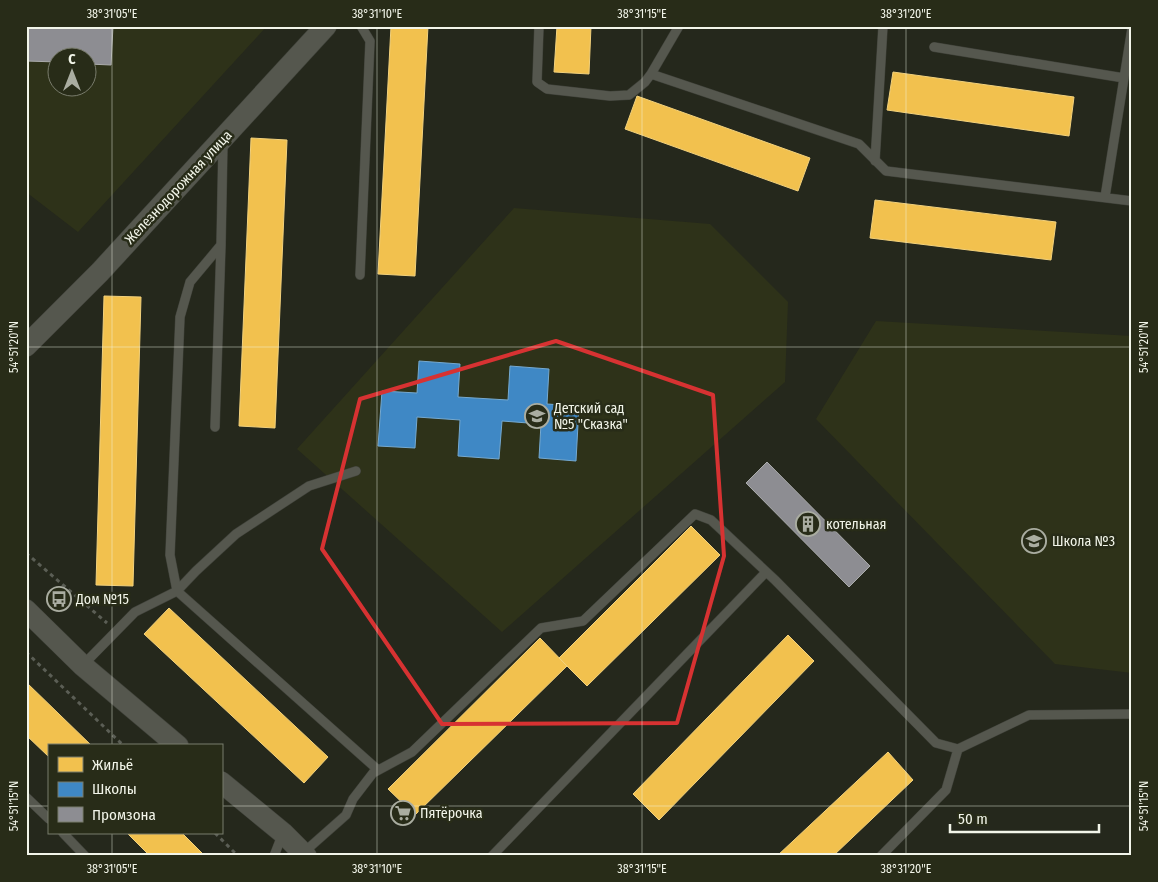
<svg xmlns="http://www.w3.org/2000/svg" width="1158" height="882" viewBox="0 0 1158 882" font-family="'Fira Sans Condensed',sans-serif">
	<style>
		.built { fill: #2e3219; fill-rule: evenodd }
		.homes { fill: #f2c14e; stroke: #f2d17c }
		.schools { fill: #3f88c5; stroke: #75a9d0 }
		.industry { fill: #8d8d92; stroke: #abacac }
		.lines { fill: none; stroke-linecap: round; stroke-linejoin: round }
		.service-casing { stroke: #3f4139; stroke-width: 10 }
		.tertiary-casing { stroke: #3f4139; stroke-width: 22 }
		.path { stroke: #5b5e55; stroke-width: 3; stroke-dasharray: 4 4; stroke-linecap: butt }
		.service { stroke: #55574e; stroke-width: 9 }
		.tertiary { stroke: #55574e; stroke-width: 21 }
		.marked { fill: none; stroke: #d73232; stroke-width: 4; stroke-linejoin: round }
		.ticks { fill: none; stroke: #f2f5e9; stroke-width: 1; stroke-opacity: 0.45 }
		.labels { text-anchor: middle; stroke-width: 5; stroke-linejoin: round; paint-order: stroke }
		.street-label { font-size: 14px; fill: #f2f5e9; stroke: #282c18 }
		.poi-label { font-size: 14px; fill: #f2f5e9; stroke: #282c18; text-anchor: start }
		.neatline { fill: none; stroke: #f2f5e9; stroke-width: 2 }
		.ticks-label { font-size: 12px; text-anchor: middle; fill: #f2f5e9 }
	</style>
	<rect width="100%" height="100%" fill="#25281c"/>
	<path class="built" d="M26,26H267L78,232L26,192ZM58,58H88V88H58Z
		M514,208L710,224L788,302L785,382L502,632L297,449Z
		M876,321L1132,336V673L1055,664L816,419Z"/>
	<path class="homes" d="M391,26H428L415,276L378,274Z
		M557,26H591L589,74L554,72Z
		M893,72L1074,97L1069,136L887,110Z
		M637,96L810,158L798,191L625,129Z
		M251,138L287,140L275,428L239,426Z
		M875,200L1056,222L1051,260L870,238Z
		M104,296L141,297L133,586L96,585Z
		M691,526L720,555L587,686L559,658Z
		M169,608L328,757L304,783L144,634Z
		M788,635L814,661L659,820L633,794Z
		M540,638L567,666L415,815L388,789Z
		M26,682L92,746H49V757L26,735Z
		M888,752L913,780L833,856H777Z
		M127,833H182L205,856H150Z"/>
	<path class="schools" d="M419,361L460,364L458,397L508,400L510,366L549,369L547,404L579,406L576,461L539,458L541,424L502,421L499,459L458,456L460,420L417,417L415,448L378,446L382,391L417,393Z"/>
	<path class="industry" d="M26,26H113L111,65L88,64V58H58V62L26,61Z
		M767,462L870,566L849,587L746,483Z"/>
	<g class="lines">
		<defs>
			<path id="service" d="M539,26L537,82L547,89L610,96L629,95L645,82L651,74L859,144L886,171L1132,201
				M934,47L1124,78
				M651,74L679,26
				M875,161L883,26
				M1105,197L1132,28
				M360,275L370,41L361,26
				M215,427L221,245
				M177,591L170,555L180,317L190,282L221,245L223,143
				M177,591L196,571L236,534L309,486L356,471
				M83,665L135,612L177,591L378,770
				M26,797L49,819
				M63,833L85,856
				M303,853L346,815L353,799L373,773L412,752L541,628L583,621L695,514L711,520L775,580L936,743L958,749L1029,715L1132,714
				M274,856L283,833
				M492,856L766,572
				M881,856L946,790L958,749"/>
			<path id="tertiary" d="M26,346L100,272L326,26
				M26,610L82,665L178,746
				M221,782L283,833L306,856"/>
		</defs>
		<use href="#service" class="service-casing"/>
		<use href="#tertiary" class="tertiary-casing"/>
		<path class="path" d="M26,553L107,623
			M26,652L124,746
			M215,833L238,856"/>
		<use href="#service" class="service"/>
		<use href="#tertiary" class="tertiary"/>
	</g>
	<path class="marked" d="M556,341L713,395L724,556L677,723L442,724L322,549L360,399Z"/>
	<path class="ticks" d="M112,26V746M377,26V856M642,26V856M906,26V856M26,347H1132M26,806H49M221,806H1132M112,833V856"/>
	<defs>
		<symbol id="school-ring" viewBox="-11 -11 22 22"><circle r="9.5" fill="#282c18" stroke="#aaada1" stroke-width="1.5"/><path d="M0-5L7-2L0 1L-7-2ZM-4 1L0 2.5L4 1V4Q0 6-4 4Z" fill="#aaada1"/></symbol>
		<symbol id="building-ring" viewBox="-11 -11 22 22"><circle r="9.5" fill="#282c18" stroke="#aaada1" stroke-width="1.5"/><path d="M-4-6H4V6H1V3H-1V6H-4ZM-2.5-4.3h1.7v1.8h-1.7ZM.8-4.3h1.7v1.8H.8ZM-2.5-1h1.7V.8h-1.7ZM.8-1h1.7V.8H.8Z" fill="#aaada1"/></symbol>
		<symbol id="bus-ring" viewBox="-11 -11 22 22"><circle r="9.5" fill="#282c18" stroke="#aaada1" stroke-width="1.5"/><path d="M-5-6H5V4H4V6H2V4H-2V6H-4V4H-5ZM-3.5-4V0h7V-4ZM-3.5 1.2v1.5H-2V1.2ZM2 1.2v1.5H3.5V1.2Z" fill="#aaada1"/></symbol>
		<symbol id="supermarket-ring" viewBox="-11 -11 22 22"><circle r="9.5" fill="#282c18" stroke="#aaada1" stroke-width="1.5"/><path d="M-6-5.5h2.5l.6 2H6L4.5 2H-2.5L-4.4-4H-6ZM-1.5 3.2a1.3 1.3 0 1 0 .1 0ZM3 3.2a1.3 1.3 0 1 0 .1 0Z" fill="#aaada1"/></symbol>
	</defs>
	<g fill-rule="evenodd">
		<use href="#school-ring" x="523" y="402" width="28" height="28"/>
		<use href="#building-ring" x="794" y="510" width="28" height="28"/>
		<use href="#school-ring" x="1020" y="527" width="28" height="28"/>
		<use href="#bus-ring" x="45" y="585" width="28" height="28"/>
		<use href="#supermarket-ring" x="389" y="799" width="28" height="28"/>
	</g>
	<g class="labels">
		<g class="street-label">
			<text transform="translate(178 187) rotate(-47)" y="5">Железнодорожная улица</text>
		</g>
		<g class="poi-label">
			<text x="554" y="413">Детский сад<tspan x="554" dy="16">№5 "Сказка"</tspan></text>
			<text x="826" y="529">котельная</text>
			<text x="1052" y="546">Школа №3</text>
			<text x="76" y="604">Дом №15</text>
			<text x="420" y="818">Пятёрочка</text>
		</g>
	</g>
	<rect width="1158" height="882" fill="none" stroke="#282c18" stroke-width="55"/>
	<rect x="48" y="744" width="175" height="90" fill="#282c18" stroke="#797c6c"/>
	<rect x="58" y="757" width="25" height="15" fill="#f2c14e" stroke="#797c6c"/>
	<text x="92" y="770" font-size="15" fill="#f2f5e9">Жильё</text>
	<rect x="58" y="782" width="25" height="15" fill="#3f88c5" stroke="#797c6c"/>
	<text x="92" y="794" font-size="15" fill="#f2f5e9">Школы</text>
	<rect x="58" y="807" width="25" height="15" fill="#8d8d92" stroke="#797c6c"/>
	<text x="92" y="820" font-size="15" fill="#f2f5e9">Промзона</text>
	<g transform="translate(72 72)"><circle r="24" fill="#282c18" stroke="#797c6c"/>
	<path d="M0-4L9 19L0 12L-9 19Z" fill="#aaada1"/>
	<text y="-8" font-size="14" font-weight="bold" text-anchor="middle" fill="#f2f5e9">С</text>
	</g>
	<path d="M950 824v8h149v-8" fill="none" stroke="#f2f5e9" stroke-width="2.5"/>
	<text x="958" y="824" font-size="15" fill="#f2f5e9" stroke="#282c18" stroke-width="4" paint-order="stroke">50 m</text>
	<rect x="28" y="28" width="1102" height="826" class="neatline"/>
	<g class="ticks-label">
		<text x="112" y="18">38°31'05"E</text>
		<text x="377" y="18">38°31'10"E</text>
		<text x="642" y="18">38°31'15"E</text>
		<text x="906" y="18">38°31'20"E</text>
		<text transform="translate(14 347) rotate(-90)" y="4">54°51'20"N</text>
		<text transform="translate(1144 347) rotate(-90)" y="4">54°51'20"N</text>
		<text transform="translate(14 806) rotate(-90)" y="4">54°51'15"N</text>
		<text transform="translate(1144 806) rotate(-90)" y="4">54°51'15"N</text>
		<text x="112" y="873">38°31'05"E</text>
		<text x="377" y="873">38°31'10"E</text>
		<text x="642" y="873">38°31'15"E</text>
		<text x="906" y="873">38°31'20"E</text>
	</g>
</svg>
